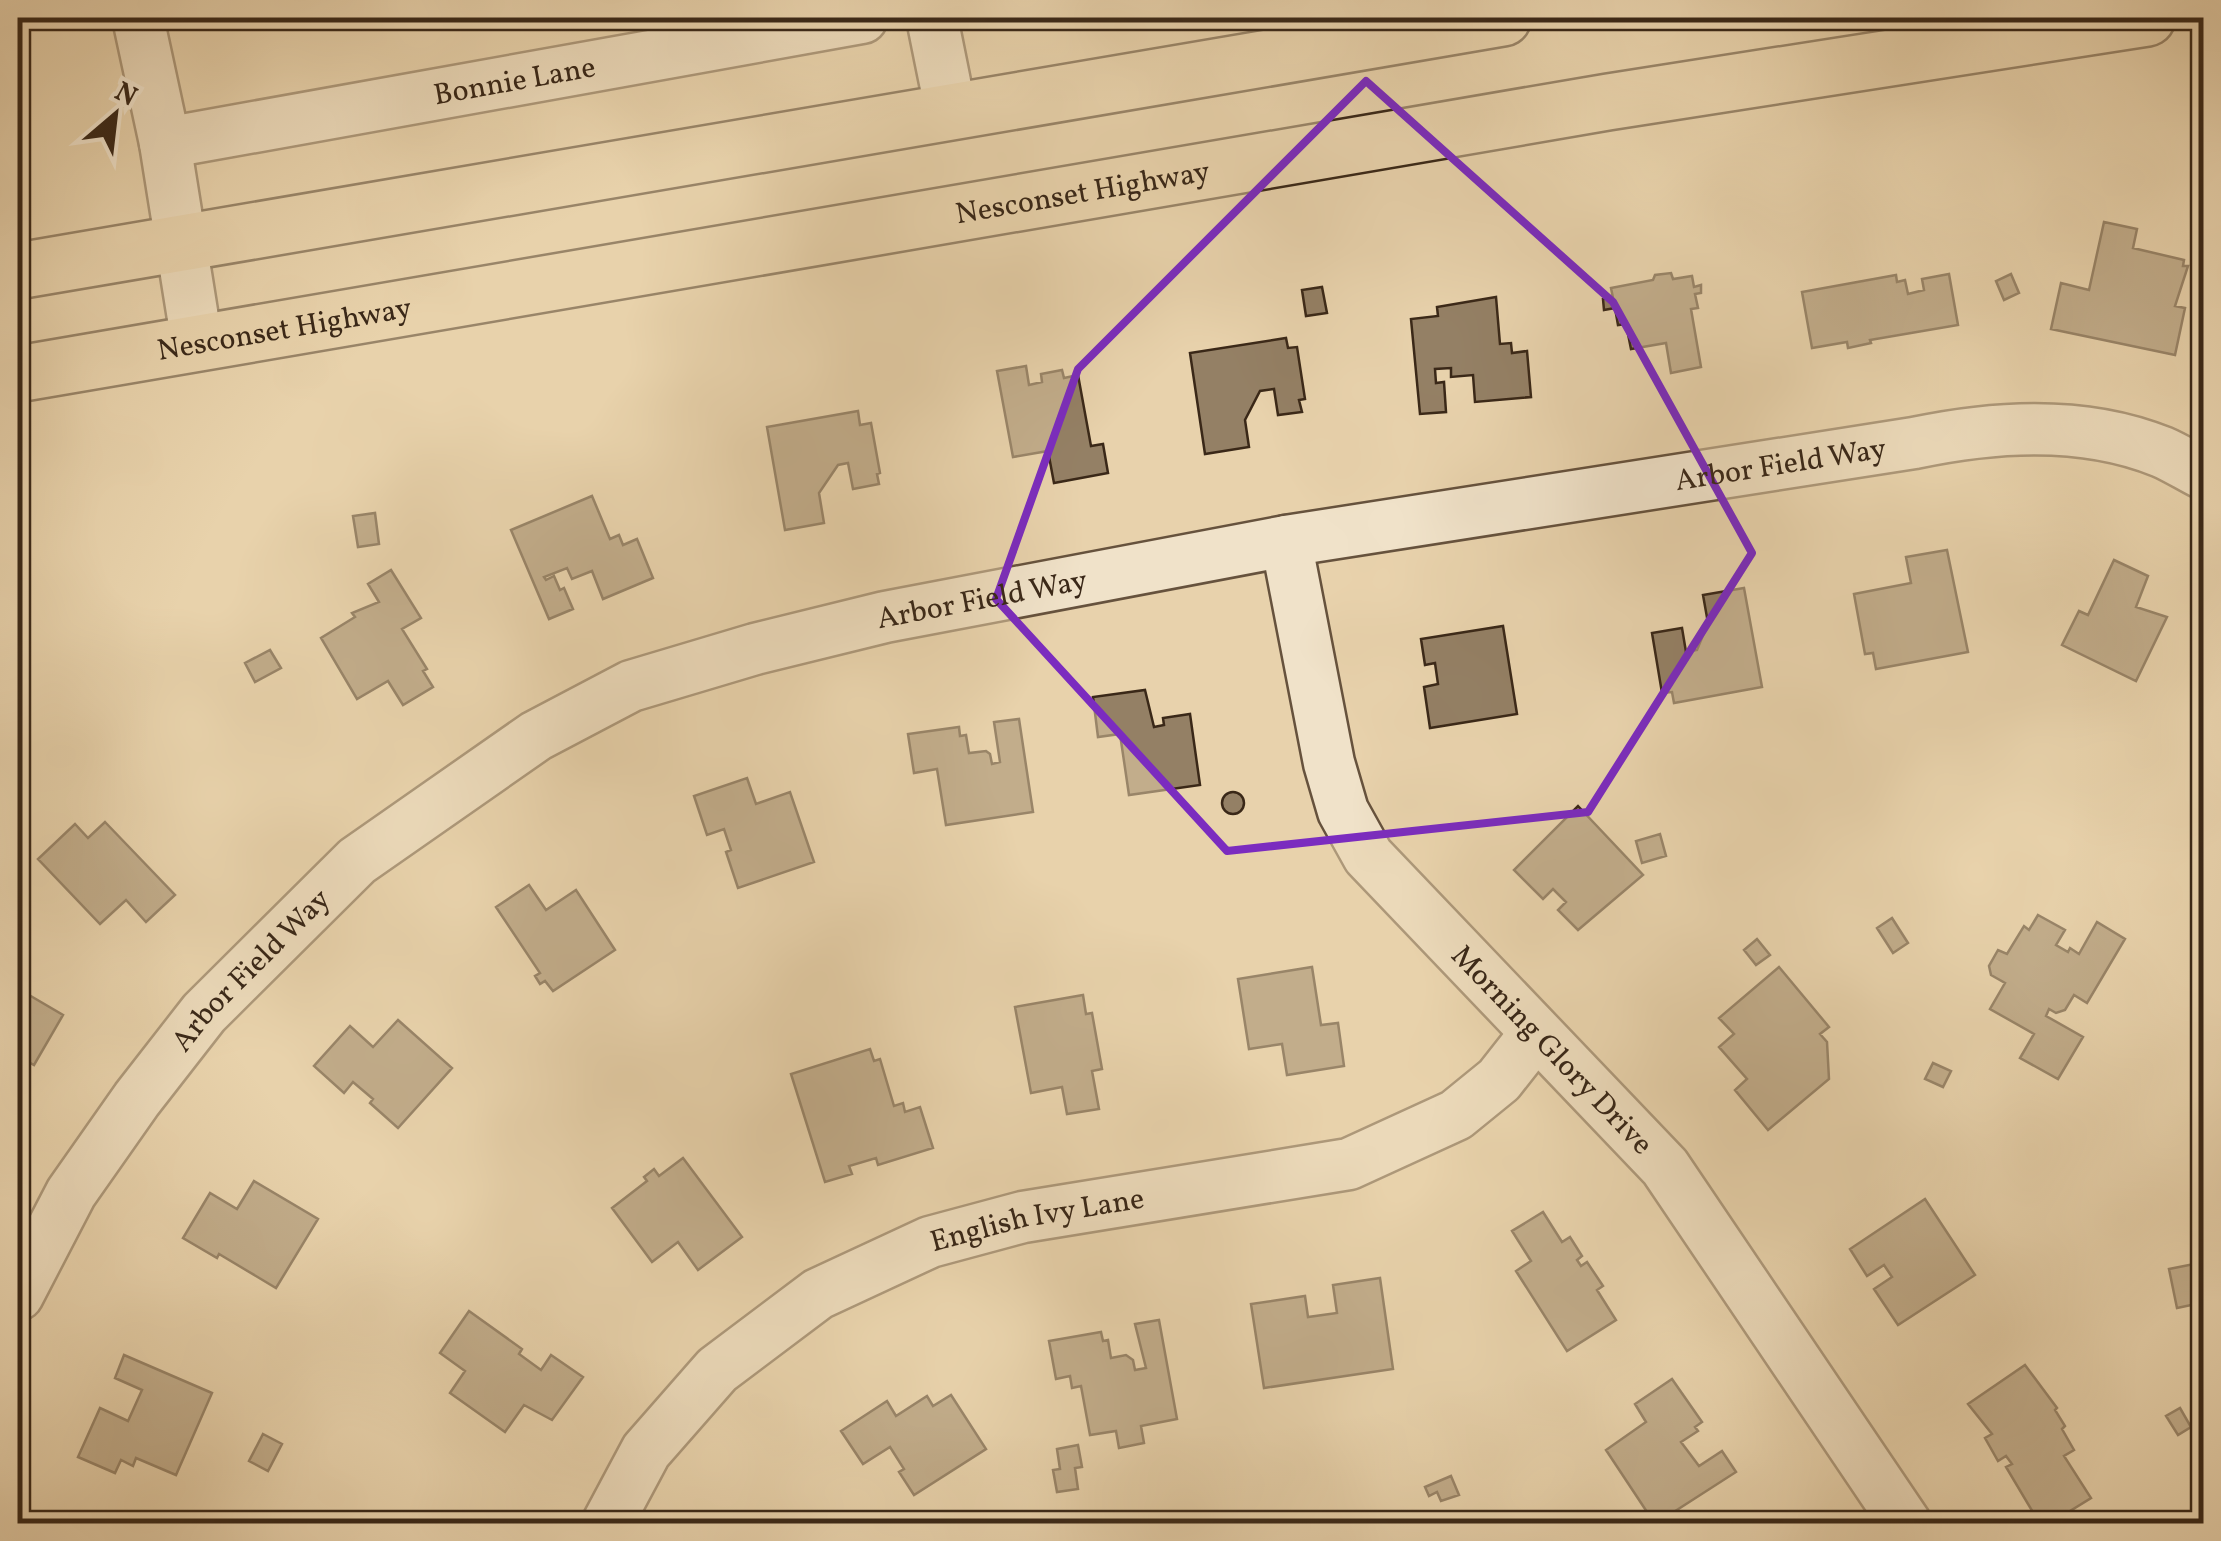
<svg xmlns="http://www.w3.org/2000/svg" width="2221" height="1541" viewBox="0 0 2221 1541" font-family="Vollkorn,serif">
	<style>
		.building { fill: #948065; stroke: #3a2818; stroke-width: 2.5 }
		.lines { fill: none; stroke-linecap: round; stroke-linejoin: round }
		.minor-casing { stroke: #66523d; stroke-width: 55 }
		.highway-casing { stroke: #3a2818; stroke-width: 60 }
		.minor { stroke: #f0e2c9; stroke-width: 50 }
		.highway { stroke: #e8d2ac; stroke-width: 55 }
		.marked { fill: none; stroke: #7b2cbf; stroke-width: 8; stroke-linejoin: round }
		.labels { text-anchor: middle; stroke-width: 10; stroke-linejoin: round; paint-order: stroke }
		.street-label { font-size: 30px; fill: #3a2818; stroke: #f0e2c9 }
	</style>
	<rect width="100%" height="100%" fill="#e8d2ac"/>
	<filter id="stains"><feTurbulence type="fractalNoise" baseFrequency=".002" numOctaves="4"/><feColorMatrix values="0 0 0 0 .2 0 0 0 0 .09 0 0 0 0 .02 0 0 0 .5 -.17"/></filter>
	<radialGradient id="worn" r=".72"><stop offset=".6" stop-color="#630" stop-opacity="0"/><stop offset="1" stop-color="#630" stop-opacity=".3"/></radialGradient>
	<path class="building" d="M2104,222L2137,229L2133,248L2184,260L2183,266H2188L2175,306L2185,308L2175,355L2051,329L2061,283L2089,290Z
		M1671,273L1673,279L1692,276L1694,287L1701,285V293L1695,294L1698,308L1691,309L1701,367L1671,373L1666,343L1631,349L1626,324L1618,325L1615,308L1604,310L1603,299L1613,298L1611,288L1653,280L1655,275Z
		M1949,274L1958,325L1870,340L1871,343L1848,348L1847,342L1812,348L1802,292L1896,275L1897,282L1905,280L1908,294L1924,290L1922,279Z
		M2011,274L2019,293L2004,300L1996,281Z
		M1322,287L1327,313L1306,316L1302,290Z
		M1496,297L1500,344L1511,343L1512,353L1527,351L1531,397L1475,402L1473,375L1451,377V368L1435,369L1436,383L1444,382L1446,412L1420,414L1411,319L1438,316L1437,307Z
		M1286,338L1288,348L1297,347L1305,399L1299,400L1302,412L1278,415L1274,389L1260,391L1245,420L1249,447L1205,454L1190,353Z
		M1026,366L1029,385L1042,382L1041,374L1062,370L1064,378L1078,375L1091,446L1103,444L1108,473L1054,483L1048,451L1013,457L997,371Z
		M858,411L860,425L871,423L880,473L877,474L879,484L853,489L848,463L838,465L819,493L824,523L785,530L767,427Z
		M592,496L610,539L619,535L623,545L637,539L653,578L603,599L592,571L572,579L567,568L544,577L546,580L554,576L560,590L564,588L573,609L549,619L511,530Z
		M375,513L379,544L358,547L353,516Z
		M1947,550L1968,652L1876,669L1873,653L1865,654L1854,594L1911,583L1906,557Z
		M2114,560L2148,576L2136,607L2167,617L2136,681L2062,645L2079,611L2088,615Z
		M391,570L421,618L402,629L427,669L423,671L433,687L403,705L388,681L357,699L321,638L355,617L352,613L379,602L368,584Z
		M1744,588L1762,687L1674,703L1672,692L1662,693L1652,633L1682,628L1686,652L1697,650L1708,623L1703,595Z
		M1503,626L1517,714L1430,728L1424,687L1438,684L1435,663L1425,665L1421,639Z
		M270,650L281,668L255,682L245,663Z
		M1145,690L1154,727L1164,725L1163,718L1190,714L1200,785L1129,795L1120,734L1098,737L1093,697Z
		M1019,719L1033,812L946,825L937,769L914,773L908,734L959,727L960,736L966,735L969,753L986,751L990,754L992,764L1000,762L994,722Z
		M747,778L756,804L790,792L814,862L738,888L726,852L731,850L724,829L707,835L694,796Z
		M1222 803a11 11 0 1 1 22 0a11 11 0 1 1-22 0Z
		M1578,806L1643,875L1578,930L1558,910L1566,902L1553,889L1543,899L1514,870Z
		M105,822L175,895L146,922L126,900L100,924L38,859L75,824L88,838Z
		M1660,834L1666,856L1642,863L1636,841Z
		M529,885L546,910L576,890L615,950L553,991L545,981L540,984L535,976L540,973L496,907Z
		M2038,915L2065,930L2056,945L2068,952L2070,948L2079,954L2097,922L2125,939L2087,1003L2074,995L2065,1010L2056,1013L2049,1009L2046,1016L2083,1037L2058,1079L2020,1058L2034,1034L1990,1009L2005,983L1991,975L1989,966L1998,950L2007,954L2024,926L2029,930Z
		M1892,918L1908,943L1893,953L1877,928Z
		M1757,939L1770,955L1756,965L1744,950Z
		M1312,967L1321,1025L1338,1023L1344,1066L1287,1075L1282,1044L1249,1049L1238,979Z
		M1779,967L1829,1027L1820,1034L1827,1042L1829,1079L1768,1130L1735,1090L1747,1079L1719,1047L1734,1034L1719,1018Z
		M29,995L63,1015L34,1065L18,1056V1006L22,1008Z
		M1083,995L1086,1014L1092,1013L1102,1069L1092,1071L1099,1109L1067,1114L1062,1087L1031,1093L1015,1007Z
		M398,1020L452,1068L398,1128L370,1103L373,1099L353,1082L344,1093L314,1066L350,1026L373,1047Z
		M870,1049L874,1061L880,1059L894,1106L903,1103L905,1112L920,1107L933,1148L878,1165L876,1158L849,1166L852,1174L825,1182L791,1074Z
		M1933,1063L1951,1071L1943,1087L1925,1079Z
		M683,1158L742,1237L698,1270L678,1242L652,1262L612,1208L647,1181L644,1177L654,1169L659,1176Z
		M254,1181L318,1219L276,1288L219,1254L217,1258L183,1238L210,1193L237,1209Z
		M1925,1199L1975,1275L1898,1325L1874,1289L1892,1277L1884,1265L1867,1276L1850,1249Z
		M1543,1212L1562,1242L1570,1237L1582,1256L1577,1260L1581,1266L1587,1262L1603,1286L1597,1290L1616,1320L1567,1351L1516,1271L1531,1261L1512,1231Z
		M2204,1262V1314H2198L2196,1304L2177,1308L2169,1269Z
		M1380,1278L1393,1369L1264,1388L1251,1304L1305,1296L1308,1317L1337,1313L1333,1285Z
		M469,1311L522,1349L519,1354L541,1370L551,1355L583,1377L552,1420L524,1405L505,1432L450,1393L465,1371L440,1353Z
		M1159,1320L1177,1419L1141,1426L1144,1443L1119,1448L1116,1431L1090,1435L1081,1386L1072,1388L1070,1376L1056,1379L1049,1341L1101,1332L1103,1341L1108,1340L1111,1358L1126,1355L1133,1360L1135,1370L1146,1368L1135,1324Z
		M124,1355L212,1393L176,1475L136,1458L133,1466L121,1460L115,1473L78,1457L100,1408L128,1421L142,1390L115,1378Z
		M2025,1365L2057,1408L2055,1410L2065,1426L2062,1429L2074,1450L2064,1456L2091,1498L2049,1524H2040L2006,1467L2012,1464L2006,1456L1998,1461L1985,1438L1992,1434L1968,1404Z
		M1672,1379L1702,1422L1695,1427L1698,1431L1681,1442L1699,1466L1722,1451L1736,1472L1655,1524L1606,1450L1646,1422L1635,1404Z
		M951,1395L986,1449L914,1495L899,1472L904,1469L890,1447L863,1464L841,1431L887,1401L896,1416L927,1396L933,1406Z
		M2180,1408L2191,1427L2178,1435L2166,1416Z
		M263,1434L282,1444L268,1471L249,1461Z
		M1078,1445L1082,1467L1075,1468L1078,1489L1057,1492L1053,1470L1060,1469L1057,1449Z
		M1451,1476L1459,1495L1441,1501L1437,1492L1429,1496L1425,1487Z"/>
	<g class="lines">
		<defs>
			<g id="minor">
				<path d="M138,18L165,143L197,343"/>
				<path d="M932,18L951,112"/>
				<path id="s1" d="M165,143L862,18"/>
				<path id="s2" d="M1286,541L1329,763L1343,811L1368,856L1665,1167L1906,1524"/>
				<path id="s3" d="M18,1295L71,1193L137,1099L204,1013L357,861L536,736L631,686L755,649L885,617L1286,541L1914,443C1994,426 2084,420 2162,452C2176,458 2190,467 2204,474"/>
				<path id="s4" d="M607,1524L646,1451L717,1370L818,1294L930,1242L1023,1217L1349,1164L1456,1115L1499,1080L1536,1033"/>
			</g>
			<g id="highway">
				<path d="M18,271L1503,18"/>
				<path id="s5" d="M18,374L1608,102L2147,18"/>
			</g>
		</defs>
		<use href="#minor" class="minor-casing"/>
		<use href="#highway" class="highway-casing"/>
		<use href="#minor" class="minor"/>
		<use href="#highway" class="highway"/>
	</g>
	<path d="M0 0H2221V1541H0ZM1366,81L1613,302L1752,553L1588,812L1227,851L996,599L1078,369Z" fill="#e8d2ac" fill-opacity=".55" fill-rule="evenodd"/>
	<path class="marked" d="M1366,81L1613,302L1752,553L1588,812L1227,851L996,599L1078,369Z"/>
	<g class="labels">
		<g class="street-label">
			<text dy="10" stroke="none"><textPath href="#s1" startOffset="355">Bonnie Lane</textPath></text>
			<text dy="10" stroke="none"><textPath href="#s5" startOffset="1080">Nesconset Highway</textPath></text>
			<text dy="10" stroke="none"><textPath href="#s5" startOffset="270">Nesconset Highway</textPath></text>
			<text dy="10" stroke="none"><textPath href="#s3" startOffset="2052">Arbor Field Way</textPath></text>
			<text dy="10" stroke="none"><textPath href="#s3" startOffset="1242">Arbor Field Way</textPath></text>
			<text dy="10" stroke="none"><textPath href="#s3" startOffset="402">Arbor Field Way</textPath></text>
			<text dy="10" stroke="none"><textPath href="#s2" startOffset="595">Morning Glory Drive</textPath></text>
			<text dy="10" stroke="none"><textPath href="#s4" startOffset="550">English Ivy Lane</textPath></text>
		</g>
	</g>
	<rect width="2221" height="1541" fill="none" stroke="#e8d2ac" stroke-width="60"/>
	<rect x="20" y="20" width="2181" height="1501" fill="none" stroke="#3a2818" stroke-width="5"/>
	<rect x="30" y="30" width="2161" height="1481" fill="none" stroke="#3a2818" stroke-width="2.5"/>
	<g transform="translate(115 115) rotate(28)" stroke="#f0e2c9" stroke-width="8" paint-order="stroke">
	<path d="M0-8L18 38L0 25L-18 38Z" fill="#3a2818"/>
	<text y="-15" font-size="28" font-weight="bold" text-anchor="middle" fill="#3a2818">N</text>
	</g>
	<rect width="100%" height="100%" filter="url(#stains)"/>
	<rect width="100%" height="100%" fill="url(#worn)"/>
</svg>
